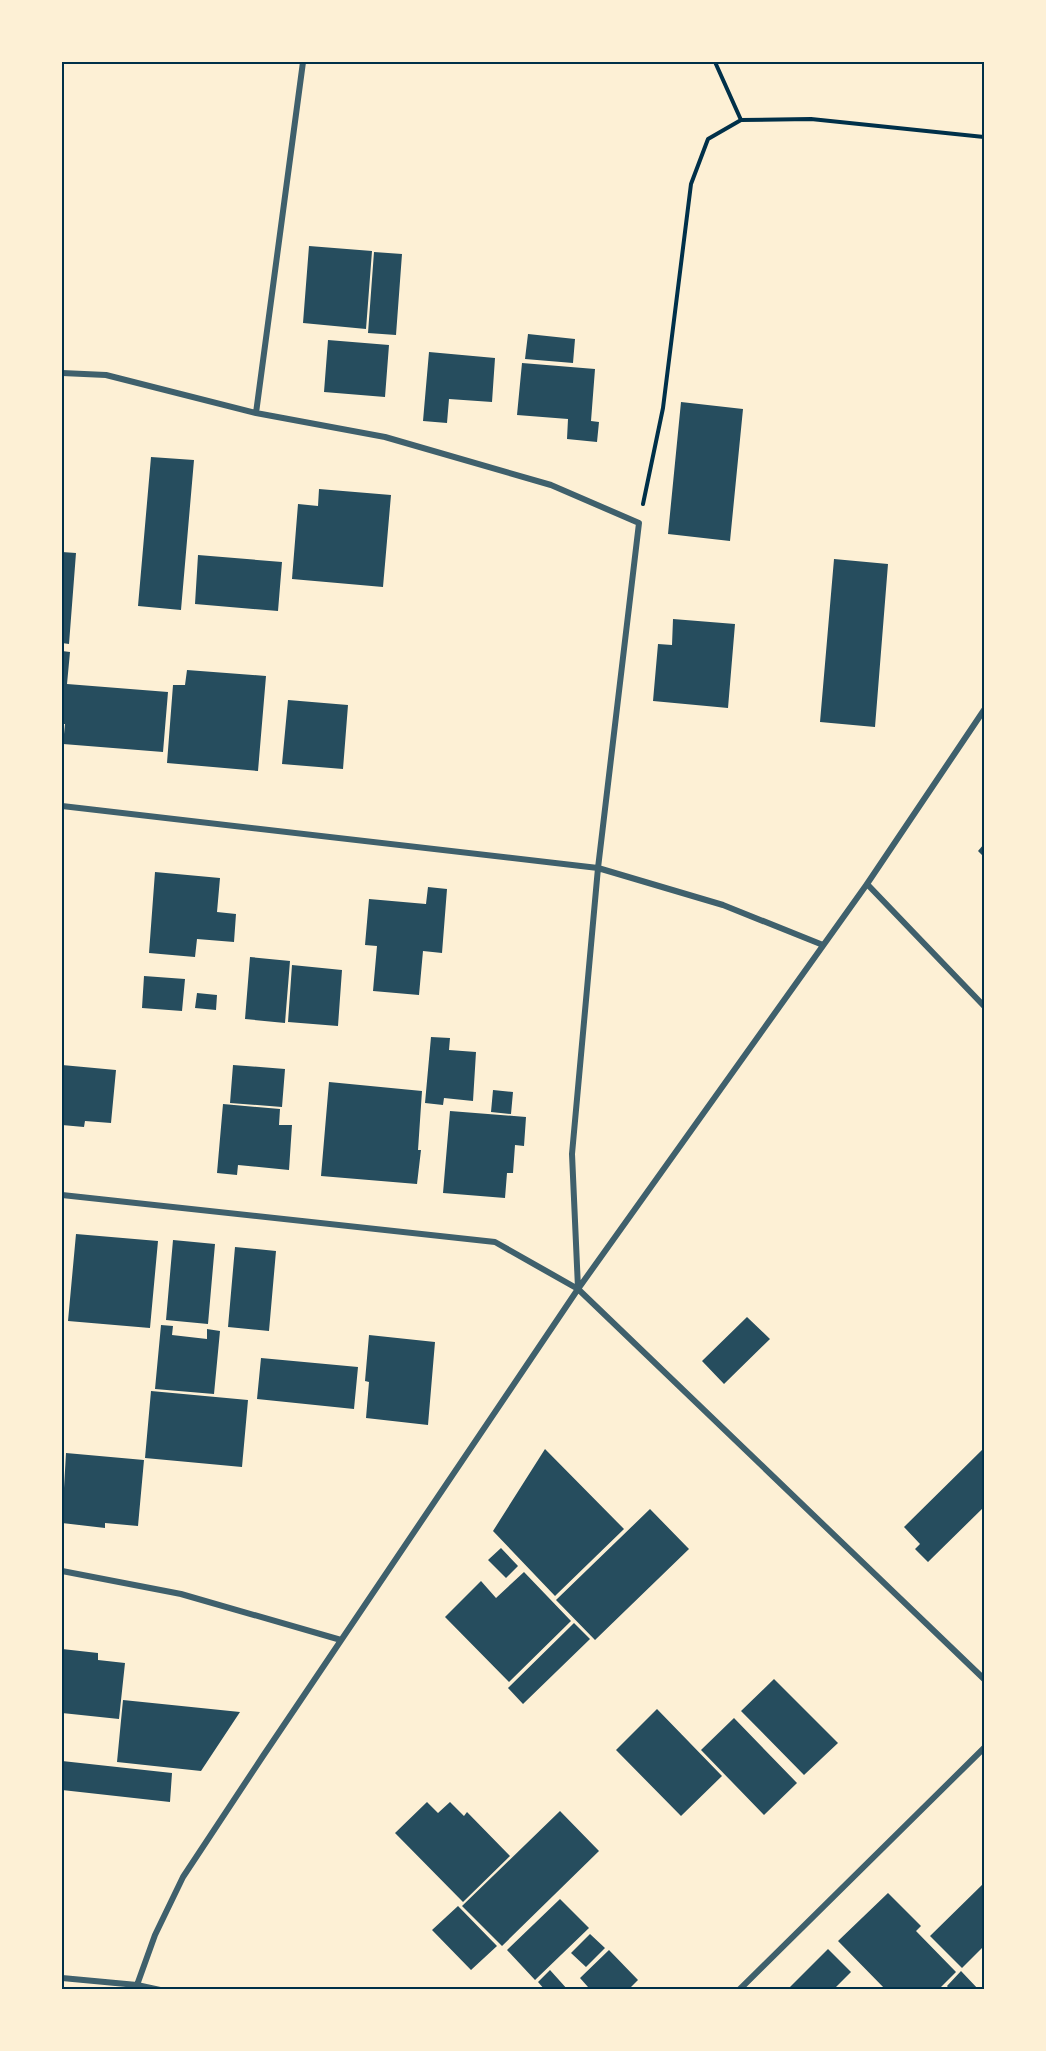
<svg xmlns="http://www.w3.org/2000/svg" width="1046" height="2051" viewBox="0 0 1046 2051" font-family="Manrope,sans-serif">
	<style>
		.building { fill: #264d5e }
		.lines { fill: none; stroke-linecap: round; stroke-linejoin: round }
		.path { stroke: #003049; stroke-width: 4 }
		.minor { stroke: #3f606c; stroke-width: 6 }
		.neatline { fill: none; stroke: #003049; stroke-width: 2 }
	</style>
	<rect width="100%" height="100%" fill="#fdf0d5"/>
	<path class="building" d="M309,246L372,251L366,329L303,323Z
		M374,252L402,254L396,335L368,333Z
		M528,334L575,339L573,363L525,359Z
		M328,340L389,345L385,397L324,392Z
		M429,352L495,358L492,402L449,399L447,423L423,421Z
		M522,363L595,369L591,421L599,422L597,442L567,439L568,419L517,415Z
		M681,402L743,409L730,541L668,534Z
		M151,457L194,460L181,610L138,606Z
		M319,489L391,495L383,587L292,579L298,504L318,506Z
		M62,552L76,553L69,644L62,643Z
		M198,555L282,562L278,611L195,604Z
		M834,559L888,564L875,727L820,722Z
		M673,619L735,624L728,708L653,701L658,644L672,645Z
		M62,651L70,652L67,684L168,692L163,752L63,744L65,724H62Z
		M187,670L266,676L258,771L167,763L173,685H185Z
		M288,700L348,705L343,769L282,764Z
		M984,844V857L978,851Z
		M155,872L220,878L217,912L236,914L234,942L197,939L195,957L149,953Z
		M428,887L447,889L442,953L423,951L419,995L373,991L377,946L365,945L369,899L426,904Z
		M250,957L290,961L285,1023L245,1019Z
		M292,965L342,970L338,1026L288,1022Z
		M144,976L185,979L182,1011L142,1008Z
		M197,993L217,995L216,1010L195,1008Z
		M431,1037L450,1038L449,1050L476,1052L473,1101L444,1098L443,1105L425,1103Z
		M62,1065L116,1070L111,1123L85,1121L84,1127L62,1125Z
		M233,1065L285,1069L282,1107L230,1103Z
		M329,1082L422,1091L418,1150H421L417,1184L321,1176Z
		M493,1090L513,1092L511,1114L491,1112Z
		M223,1104L280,1109L279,1125H292L289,1170L238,1165L237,1175L217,1173Z
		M450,1111L526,1117L524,1146L515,1145L513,1173H507L505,1198L443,1193Z
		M76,1234L158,1241L150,1328L68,1321Z
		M173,1240L215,1244L208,1324L166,1320Z
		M235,1247L276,1251L269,1331L228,1327Z
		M747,1317L770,1339L724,1384L702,1361Z
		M161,1325L173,1326L172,1335L207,1339V1329L220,1331L214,1394L155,1389Z
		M369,1335L435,1342L428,1425L366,1418L369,1382L365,1381Z
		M261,1358L358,1367L354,1409L257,1399Z
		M151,1391L248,1400L242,1467L145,1458Z
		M545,1449L624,1529L555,1596L493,1531Z
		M983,1449L984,1507L928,1562L915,1549L920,1544L904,1527Z
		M66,1453L144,1460L138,1526L105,1523V1528L62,1523Z
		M650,1509L689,1549L595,1640L556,1600Z
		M501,1548L518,1566L506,1578L488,1560Z
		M524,1572L571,1621L509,1682L445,1617L481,1581L496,1598Z
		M574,1623L590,1639L523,1704L508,1688Z
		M62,1649L98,1653V1660L125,1663L119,1719L62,1713Z
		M774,1679L838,1743L804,1775L741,1711Z
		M123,1700L240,1712L201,1771L117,1762Z
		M657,1709L722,1776L681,1816L616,1750Z
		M734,1718L797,1783L764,1815L701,1750Z
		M62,1761L172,1773L170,1802L62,1790Z
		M427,1802L438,1813L450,1802L464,1816L467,1812L510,1856L463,1902L395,1833Z
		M560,1811L599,1851L502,1946L462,1906Z
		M984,1883V1946L962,1968L930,1936Z
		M888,1893L921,1926L916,1931L956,1972L938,1990H886L838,1941Z
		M560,1899L589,1928L535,1980L507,1950Z
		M458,1906L497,1946L471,1970L432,1930Z
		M590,1934L605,1948L586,1967L571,1953Z
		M828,1949L851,1972L833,1990H787Z
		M609,1950L638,1980L630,1988L631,1990H586L588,1987L580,1978Z
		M550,1970L568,1990H545L538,1982Z
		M961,1971L979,1990H950L947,1986Z"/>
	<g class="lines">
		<path class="path" d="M715,62L741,120
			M643,504L663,408L691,184L708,139L741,120L811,119L984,137"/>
		<path class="minor" d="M62,373L106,375L256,413L385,437L551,485L639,523L598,868L572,1154L578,1288
			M256,413L303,62
			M62,806L598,868L723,905L823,945
			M867,884L984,1006
			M62,1195L495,1242L578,1289L984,1679
			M62,1571L181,1594L341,1640
			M62,1978L137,1985L160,1990
			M137,1985L155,1935L183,1877L263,1756L578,1289L867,884L984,710
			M739,1990L984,1748"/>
	</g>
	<rect width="1046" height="2051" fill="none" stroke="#fdf0d5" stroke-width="126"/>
	<rect x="63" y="63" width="920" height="1925" class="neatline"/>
</svg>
